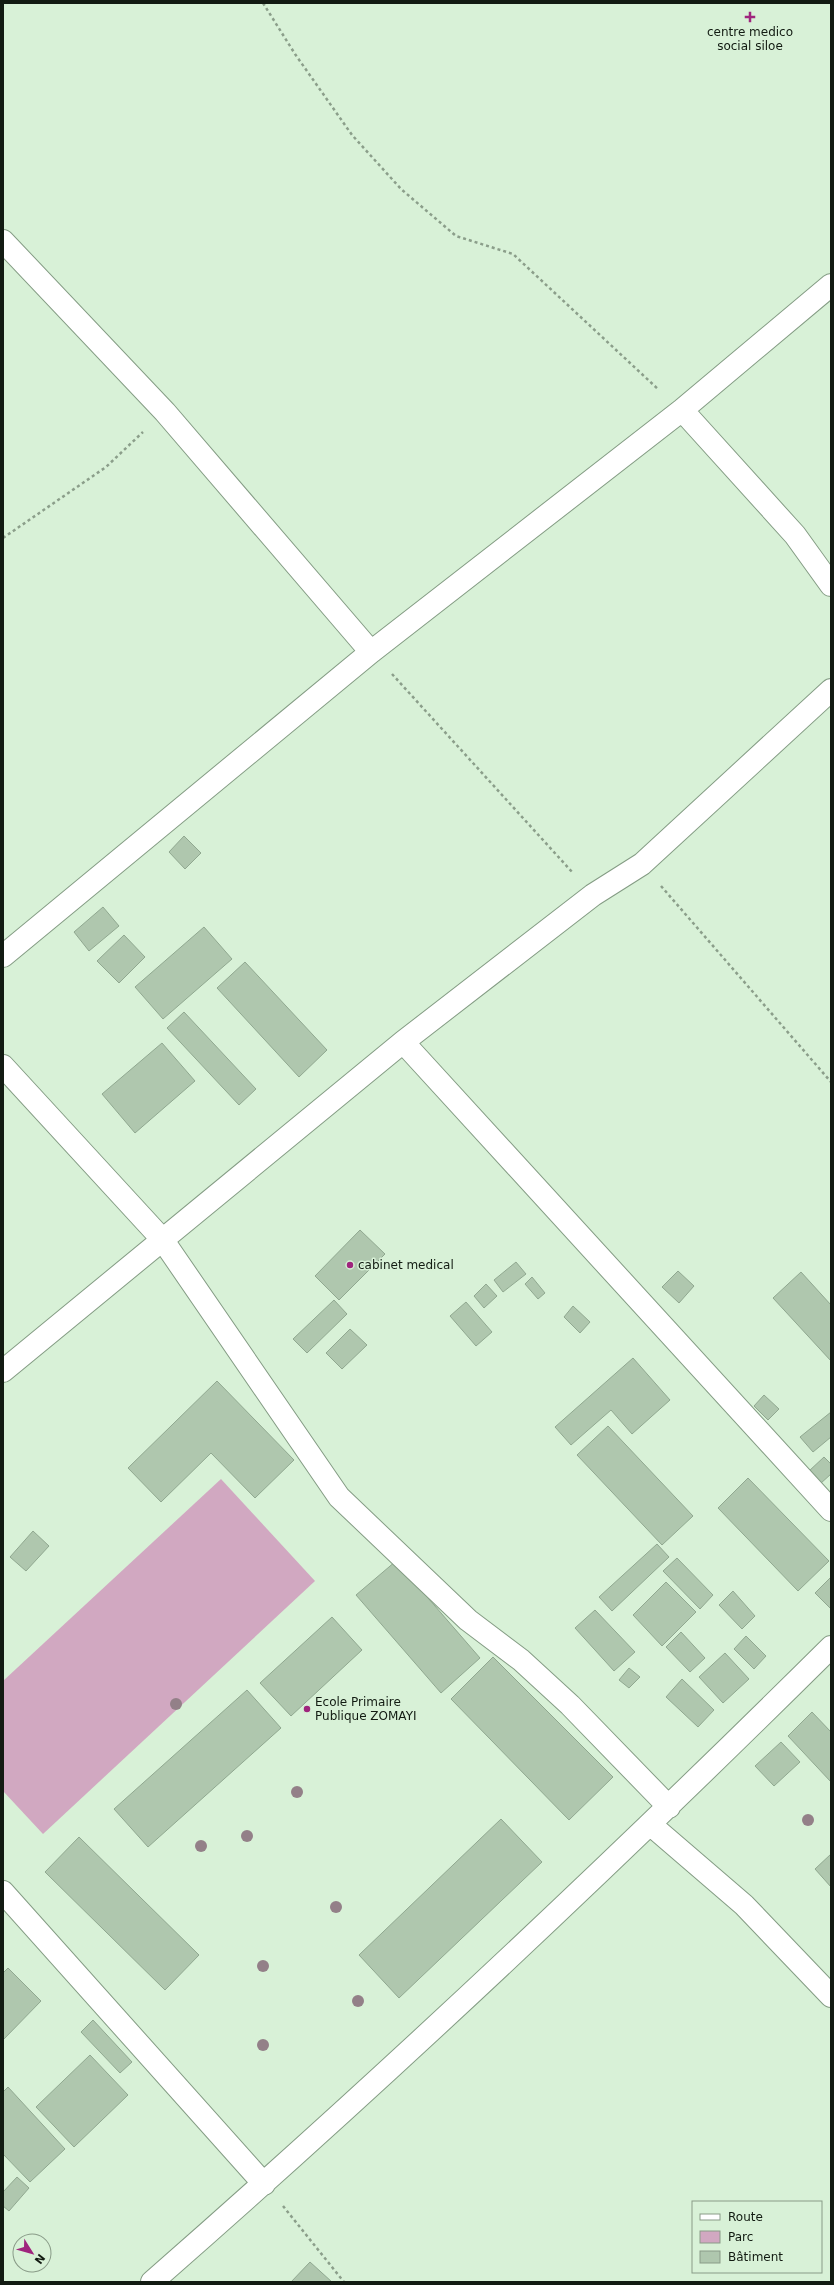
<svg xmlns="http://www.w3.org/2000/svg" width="834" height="2285" viewBox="0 0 834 2285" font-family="'DejaVu Sans',sans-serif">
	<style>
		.green { fill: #d1a8c1 }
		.building { fill: #afc7ae; stroke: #90a890 }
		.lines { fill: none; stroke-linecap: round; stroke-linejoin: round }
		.street-casing { stroke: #849c84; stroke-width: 24 }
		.path { stroke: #8b9e8a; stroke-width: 2.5; stroke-dasharray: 3 3; stroke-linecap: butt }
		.street { stroke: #fff; stroke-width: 22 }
		.tree { fill: #938088 }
		.poi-dot { fill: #9f257d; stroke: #d8f1d7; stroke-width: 1.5 }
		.labels { text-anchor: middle; stroke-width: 3; stroke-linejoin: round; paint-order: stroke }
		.poi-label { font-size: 12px; fill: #121b12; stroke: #d8f1d7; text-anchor: start }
	</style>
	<rect width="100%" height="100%" fill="#d8f1d7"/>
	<path class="green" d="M221,1479L315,1581L43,1834L3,1791V1681Z"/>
	<path class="building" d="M184,836L201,853L185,869L169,852Z
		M103,907L119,926L89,951L74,932Z
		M204,927L232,959L163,1019L135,987Z
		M124,935L145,957L119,983L97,961Z
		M245,962L327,1050L299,1077L217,988Z
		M184,1012L256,1089L239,1105L167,1028Z
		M162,1043L195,1081L135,1133L102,1094Z
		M360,1230L385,1254L339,1300L315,1276Z
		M516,1262L526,1274L503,1292L494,1280Z
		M678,1271L694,1286L679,1303L662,1287Z
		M801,1272L831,1305V1361L773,1298Z
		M532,1277L545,1293L538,1299L525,1284Z
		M486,1284L497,1296L484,1308L474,1296Z
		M334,1300L347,1314L307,1353L293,1339Z
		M466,1302L492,1332L476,1346L450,1316Z
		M573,1306L590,1322L580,1333L564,1317Z
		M350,1329L367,1345L342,1369L326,1353Z
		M633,1358L670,1400L632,1434L611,1410L571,1445L555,1427Z
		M217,1381L294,1460L255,1498L211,1453L161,1502L128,1468Z
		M764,1395L779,1409L768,1420L754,1406Z
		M831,1412V1437L813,1452L800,1437Z
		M608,1426L693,1516L662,1545L577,1455Z
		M824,1457L831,1464V1474L820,1484L809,1471Z
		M748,1478L829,1561L798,1591L718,1508Z
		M33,1531L49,1546L26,1571L10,1557Z
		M657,1544L669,1557L612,1611L599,1597Z
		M677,1558L713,1595L700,1609L663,1571Z
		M396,1561L480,1658L441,1693L356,1595Z
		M831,1577V1607L830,1608L815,1593Z
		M666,1582L696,1612L662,1646L633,1615Z
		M733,1591L755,1616L742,1629L719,1605Z
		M595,1610L635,1652L614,1671L575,1628Z
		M332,1617L362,1650L291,1716L260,1683Z
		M681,1632L705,1658L690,1672L666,1647Z
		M746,1636L766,1656L754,1669L734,1649Z
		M725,1653L749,1679L723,1703L699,1677Z
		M493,1657L613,1777L569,1820L451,1699Z
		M629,1668L640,1677L629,1688L619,1680Z
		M682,1679L714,1710L698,1727L666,1697Z
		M247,1690L281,1728L148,1847L114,1809Z
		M812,1712L831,1732V1782L788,1736Z
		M781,1742L800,1762L774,1786L755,1766Z
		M501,1819L542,1862L399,1998L359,1955Z
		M79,1837L199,1955L165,1990L45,1872Z
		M831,1854V1887L815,1869Z
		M8,1968L41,2001L3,2040V1973Z
		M93,2020L132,2062L120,2073L81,2032Z
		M90,2055L128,2095L74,2147L36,2107Z
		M8,2087L65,2149L30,2182L3,2154V2092Z
		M17,2177L29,2188L9,2211L3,2206V2192Z
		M310,2262L332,2282H291Z"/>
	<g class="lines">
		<defs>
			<path id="street" d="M3,241L165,412L371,652
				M682,410L795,535L831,585
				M3,956L371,652L682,410L831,285
				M403,1042L831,1510
				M3,1066L162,1239L339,1497L468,1620L521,1660L570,1705L669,1807
				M3,1371L403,1042L593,895L642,864L831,690
				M651,1825L744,1905L831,1996
				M3,1892L264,2184
				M152,2282C385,2078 611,1865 831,1647"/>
		</defs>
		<use href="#street" class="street-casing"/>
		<path class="path" d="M263,3L295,54L352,135L401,189L456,236L513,254L659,390
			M3,538L106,467L143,432
			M392,674L573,873
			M661,886L831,1082
			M283,2206L344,2282"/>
		<use href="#street" class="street"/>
	</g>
	<g class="tree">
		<circle cx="176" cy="1704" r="6"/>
		<circle cx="297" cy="1792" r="6"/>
		<circle cx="808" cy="1820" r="6"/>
		<circle cx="247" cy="1836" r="6"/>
		<circle cx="201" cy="1846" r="6"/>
		<circle cx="336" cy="1907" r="6"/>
		<circle cx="263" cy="1966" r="6"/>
		<circle cx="358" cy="2001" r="6"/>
		<circle cx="263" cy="2045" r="6"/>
	</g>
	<g class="poi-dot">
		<path d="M748 11h4v4h4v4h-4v4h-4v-4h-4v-4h4z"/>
		<circle cx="350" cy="1265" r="4"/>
		<circle cx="307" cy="1709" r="4"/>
	</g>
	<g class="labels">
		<g class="poi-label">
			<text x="750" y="36" text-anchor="middle">centre medico<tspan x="750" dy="14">social siloe</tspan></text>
			<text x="358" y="1269">cabinet medical</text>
			<text x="315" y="1706">Ecole Primaire<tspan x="315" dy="14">Publique ZOMAYI</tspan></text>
		</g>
	</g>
	<rect width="834" height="2285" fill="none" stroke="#121b12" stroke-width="8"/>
	<rect x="692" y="2201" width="130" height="72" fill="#d8f1d7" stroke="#899b88"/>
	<rect x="700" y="2214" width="20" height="6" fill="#ffffff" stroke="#899b88"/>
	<text x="728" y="2221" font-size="12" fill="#121b12">Route</text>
	<rect x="700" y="2231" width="20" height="12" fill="#d1a8c1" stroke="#899b88"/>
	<text x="728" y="2241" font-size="12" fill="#121b12">Parc</text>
	<rect x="700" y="2251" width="20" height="12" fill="#afc7ae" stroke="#899b88"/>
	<text x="728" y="2261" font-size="12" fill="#121b12">Bâtiment</text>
	<g transform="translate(32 2253) rotate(127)"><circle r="19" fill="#d8f1d7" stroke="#899b88"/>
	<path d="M0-3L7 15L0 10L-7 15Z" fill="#9f257d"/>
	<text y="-6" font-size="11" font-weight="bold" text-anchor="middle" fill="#121b12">N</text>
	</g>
</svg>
